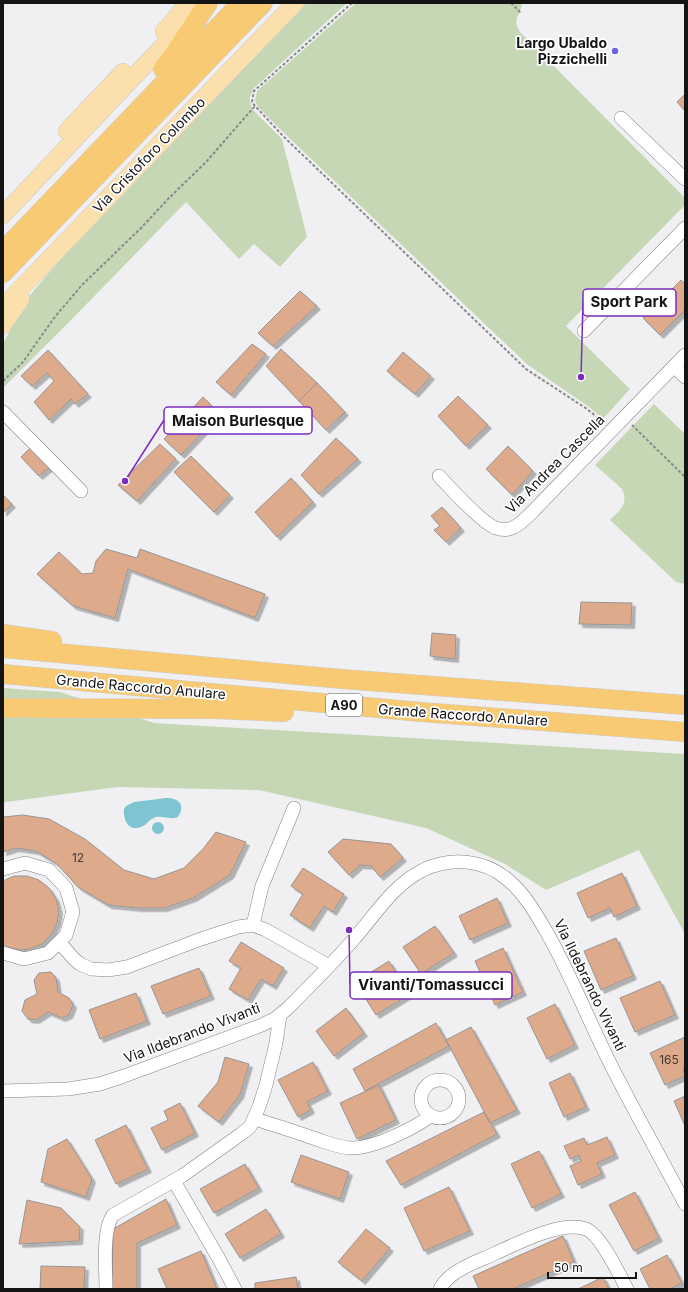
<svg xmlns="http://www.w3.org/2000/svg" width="688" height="1292" viewBox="0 0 688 1292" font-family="Inter,sans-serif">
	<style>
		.green { fill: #c6d7b5 }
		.water { fill: #7ec4d2 }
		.building { fill: #ddaa8c; stroke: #979594; filter: url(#shadow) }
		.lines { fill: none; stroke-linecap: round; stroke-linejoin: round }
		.minor-casing { stroke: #818182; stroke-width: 14 }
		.major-casing { stroke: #cbcbcc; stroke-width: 18 }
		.highway-casing { stroke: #cbcbcc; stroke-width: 20 }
		.path { stroke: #89898a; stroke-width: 2; stroke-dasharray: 3 2; stroke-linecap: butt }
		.minor { stroke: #fff; stroke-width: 13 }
		.major { stroke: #fbdfac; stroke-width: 17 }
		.highway { stroke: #f9ca74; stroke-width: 19 }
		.poi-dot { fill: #6e63dd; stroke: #fff; stroke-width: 1.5 }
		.labels { text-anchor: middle; stroke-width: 3.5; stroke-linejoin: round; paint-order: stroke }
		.number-label { font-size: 12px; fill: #463a33 }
		.shield { fill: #fff; stroke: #5a5a5b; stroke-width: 1 }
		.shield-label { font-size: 13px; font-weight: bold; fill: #141415 }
		.poi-label { font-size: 14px; font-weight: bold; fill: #141415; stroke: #fff; text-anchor: end }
		.street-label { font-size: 14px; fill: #141415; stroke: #fff }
		.leader { fill: none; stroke: #7b2cbf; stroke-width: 1.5 }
		.callout-dot { fill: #7b2cbf; stroke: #fff; stroke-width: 1.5 }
		.callout { fill: #fff; stroke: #7b2cbf; stroke-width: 1.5 }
		.callout-label { font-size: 15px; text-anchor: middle; font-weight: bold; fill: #141415 }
	</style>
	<defs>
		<filter id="shadow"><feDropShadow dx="3.5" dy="3.5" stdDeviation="0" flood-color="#0004"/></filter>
	</defs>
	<rect width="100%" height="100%" fill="#f0f0f2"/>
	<path class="green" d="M306,3H347L254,88L250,97V102L252,108L255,112L282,139L307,237L280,267L254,244L239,259L186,202L75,316L3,388V344L25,301L64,255Z
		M356,3H522C521,16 511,18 520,32L685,198V205L566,326L630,389L603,419L589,407L528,365L286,135L258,107L255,101L257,91Z
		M654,404L685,434V584L676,582L610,520C620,510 629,504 622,489L595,465Z
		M3,688L60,692L154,723L685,754V934L639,850L546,890L505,864L426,828L259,790L117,787L6,802L3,804Z"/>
	<path class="water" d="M166,798C179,798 186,805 178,817C171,820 164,816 156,817C149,819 147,825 141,827C128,832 123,819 124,809L126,806L134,802Z
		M152 828a6 6 0 1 1 12 0a6 6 0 1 1-12 0Z"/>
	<path class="building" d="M685,94V111L677,102Z
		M681,280L685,284V310L660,335L643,318Z
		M300,291L317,306L273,346L258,333Z
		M252,344L266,354L231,395L216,382Z
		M281,349L317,383L299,401L266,366Z
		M48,350L88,394L75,404L71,399L49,420L34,402L54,381L47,373L32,386L21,376Z
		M403,352L431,376L415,394L387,371Z
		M317,383L345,412L326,430L299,401Z
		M458,396L488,425L466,446L438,416Z
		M203,397L220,414L181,455L164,439Z
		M336,438L358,459L319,494L301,475Z
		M160,444L176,459L137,501L118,485Z
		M508,446L533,471L512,495L486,469Z
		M31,447L50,467L39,476L21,457Z
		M191,456L230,495L214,512L174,472Z
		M291,478L313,502L277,537L255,512Z
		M3,495L12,504L3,513Z
		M442,507L461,528L446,542L434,530L440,526L431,516Z
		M106,549L137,558L140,549L265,594L255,618L128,569L115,618L73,606L37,574L59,552L82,574L93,573L96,561Z
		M581,602L632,603L631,625L579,624Z
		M432,633L456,635L455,659L430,656Z
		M23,815L49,819L85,839L124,870L154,879L184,868L203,849L216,832L246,842L230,875L193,898L164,908H138L108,905L78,887L57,864L36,851L16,848L3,852V817Z
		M343,839L391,844L403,858L380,877L371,866L360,865L349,875L328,852Z
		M303,868L344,894L333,912L324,906L310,928L290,915L303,894L291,886Z
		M622,873L637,906L614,917L610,908L588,918L577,893Z
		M14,876H27L39,880L49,888L56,899L59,911L57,923L51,935L42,944L30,949L19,950L7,947L3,944V881Z
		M497,898L508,923L470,940L459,916Z
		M435,926L454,953L421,974L403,947Z
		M616,938L633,976L601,990L584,951Z
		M241,942L284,968L273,986L261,979L248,1000L229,989L241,968L229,961Z
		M503,948L523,992L495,1005L475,961Z
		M389,961L410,994L376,1015L355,982Z
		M199,968L211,996L163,1014L151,986Z
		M51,972L56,978L58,992L69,998L73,1005L69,1015L62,1018L48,1012L36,1020L28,1019L22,1011L25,1000L37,994L34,980L39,973Z
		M660,981L675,1015L635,1032L620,998Z
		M136,993L147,1021L100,1039L89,1010Z
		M555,1004L575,1045L547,1059L527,1018Z
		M346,1008L364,1033L334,1056L316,1031Z
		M436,1023L449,1046L365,1091L353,1069Z
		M471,1027L517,1110L490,1123L446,1040Z
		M685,1037V1067L683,1068L685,1076L665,1085L650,1053Z
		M225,1057L249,1064L240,1095L219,1122L198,1106L218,1082Z
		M313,1062L328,1091L307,1102L311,1110L298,1117L278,1080Z
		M570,1073L586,1107L564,1117L549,1083Z
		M379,1085L396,1120L357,1139L340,1103Z
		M685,1096V1126L674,1101Z
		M180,1103L195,1133L162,1150L151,1128L168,1120L164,1111Z
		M484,1112L497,1134L401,1185L386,1161Z
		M126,1125L148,1169L116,1184L95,1140Z
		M607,1137L615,1155L597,1163L602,1174L578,1185L570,1166L581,1161L579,1155L570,1159L564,1146L584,1138L587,1145Z
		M67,1139L92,1179L86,1197L41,1182L48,1149Z
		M539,1151L561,1194L532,1208L511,1164Z
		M301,1155L349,1172L340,1199L291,1182Z
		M245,1164L259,1188L214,1213L200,1189Z
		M449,1187L470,1231L424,1251L404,1208Z
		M635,1192L659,1238L634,1251L609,1205Z
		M166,1199L177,1225L137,1243V1289H112L113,1229Z
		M27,1200L61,1208L80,1227L79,1241L19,1244Z
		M266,1209L281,1234L240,1258L225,1234Z
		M366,1229L390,1248L362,1281L338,1262Z
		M563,1236L574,1262L513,1289H479L473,1276Z
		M201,1251L217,1289H167L158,1269Z
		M667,1255L682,1283L670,1289H650L640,1269Z
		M41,1266L85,1267L84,1289H40Z
		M296,1277L298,1289H255V1283Z
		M603,1277L609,1289H578Z"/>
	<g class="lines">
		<defs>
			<path id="minor" d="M621,118L685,179
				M584,331L685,228
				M674,366L685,377
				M3,412L81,491
				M439,476C450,488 483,524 496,528C501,530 507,530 512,528C522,524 530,514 538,506L685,355
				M3,869L25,863L49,870L66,888L73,912L66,935L48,953L24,959L3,953
				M253,925L262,886L294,808
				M59,942L74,959L80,964L91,969L108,970L127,967L201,939L238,927L253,925L266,930L329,966
				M421 1099a19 19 0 1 1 38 0a19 19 0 1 1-38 0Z
				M3,1091L68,1089L100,1084L124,1076L262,1025L276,1018L288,1008C310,986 333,963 354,939C375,915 393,885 423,870C451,857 483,859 507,879C524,893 535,912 546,931C569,971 586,1014 606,1055C631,1106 659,1154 685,1204
				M255,1119C274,1125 294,1131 313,1138C326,1142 339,1148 352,1148C375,1148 412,1129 431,1116
				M174,1181L219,1259L235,1289
				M106,1289C106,1270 102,1230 113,1215L182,1176L241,1134L250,1127L259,1107L266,1085L276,1043L280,1015
				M440,1289C443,1283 447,1279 452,1275C465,1265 481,1260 496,1253C518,1243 562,1220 586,1229C601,1235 619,1274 627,1289"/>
			<path id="major" d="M164,31L175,19L187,3
				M67,131L123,72
				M3,215L179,29L195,14
				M3,307L295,3
				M3,325L21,299"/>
			<path id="highway" d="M163,69L175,53L208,3
				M3,251L241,3
				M3,273L263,3
				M3,634L52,641
				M3,648L342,679L685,705
				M3,674L421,712L685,732
				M3,708L214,709L284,712"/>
		</defs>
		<use href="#minor" class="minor-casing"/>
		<use href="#major" class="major-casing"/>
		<use href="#highway" class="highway-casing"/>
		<path class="path" d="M352,3L254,91L252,102L255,106L284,137L526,369L587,409L603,422
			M511,3L521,13
			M3,381L23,362L54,318L82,285L141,228L169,198L206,162L255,106
			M632,425L685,477"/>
		<use href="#minor" class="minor"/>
		<use href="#major" class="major"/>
		<use href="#highway" class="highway"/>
	</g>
	<circle class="poi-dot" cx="615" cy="51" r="4"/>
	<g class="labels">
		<g class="number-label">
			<text x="78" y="862">12</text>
			<text x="669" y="1064">165</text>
		</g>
		<rect class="shield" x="326" y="694" width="36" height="22" rx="3"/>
		<g class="shield-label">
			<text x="344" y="710">A90</text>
		</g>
		<g class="poi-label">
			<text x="607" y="48">Largo Ubaldo<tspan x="607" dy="16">Pizzichelli</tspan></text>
		</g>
		<g class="street-label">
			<text transform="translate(149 155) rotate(-46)" y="5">Via Cristoforo Colombo</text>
			<text transform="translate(555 464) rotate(-45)" y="5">Via Andrea Cascella</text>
			<text transform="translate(141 687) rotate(5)" y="5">Grande Raccordo Anulare</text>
			<text transform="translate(463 715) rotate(4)" y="5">Grande Raccordo Anulare</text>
			<text transform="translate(590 985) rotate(64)" y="5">Via Ildebrando Vivanti</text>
			<text transform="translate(192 1033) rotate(-21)" y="5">Via Ildebrando Vivanti</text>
		</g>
	</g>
	<path class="leader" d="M581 377L583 302M125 481L164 420M349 930L350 985"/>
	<g class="callout-dot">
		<circle cx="581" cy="377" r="4"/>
		<circle cx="125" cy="481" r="4"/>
		<circle cx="349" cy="930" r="4"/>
	</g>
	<g class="callout">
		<rect x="583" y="289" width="93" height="27" rx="4"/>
		<rect x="164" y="407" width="148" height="27" rx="4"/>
		<rect x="350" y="972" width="162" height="27" rx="4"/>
	</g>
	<g class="callout-label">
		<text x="629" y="307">Sport Park</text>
		<text x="238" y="426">Maison Burlesque</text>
		<text x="431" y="990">Vivanti/Tomassucci</text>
	</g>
	<rect width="688" height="1292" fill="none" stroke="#141415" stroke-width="8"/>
	<path d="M548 1272v6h88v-6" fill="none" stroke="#141415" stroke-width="2"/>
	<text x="554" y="1272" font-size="12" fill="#141415" stroke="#ffffff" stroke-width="3" paint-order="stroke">50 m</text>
</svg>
